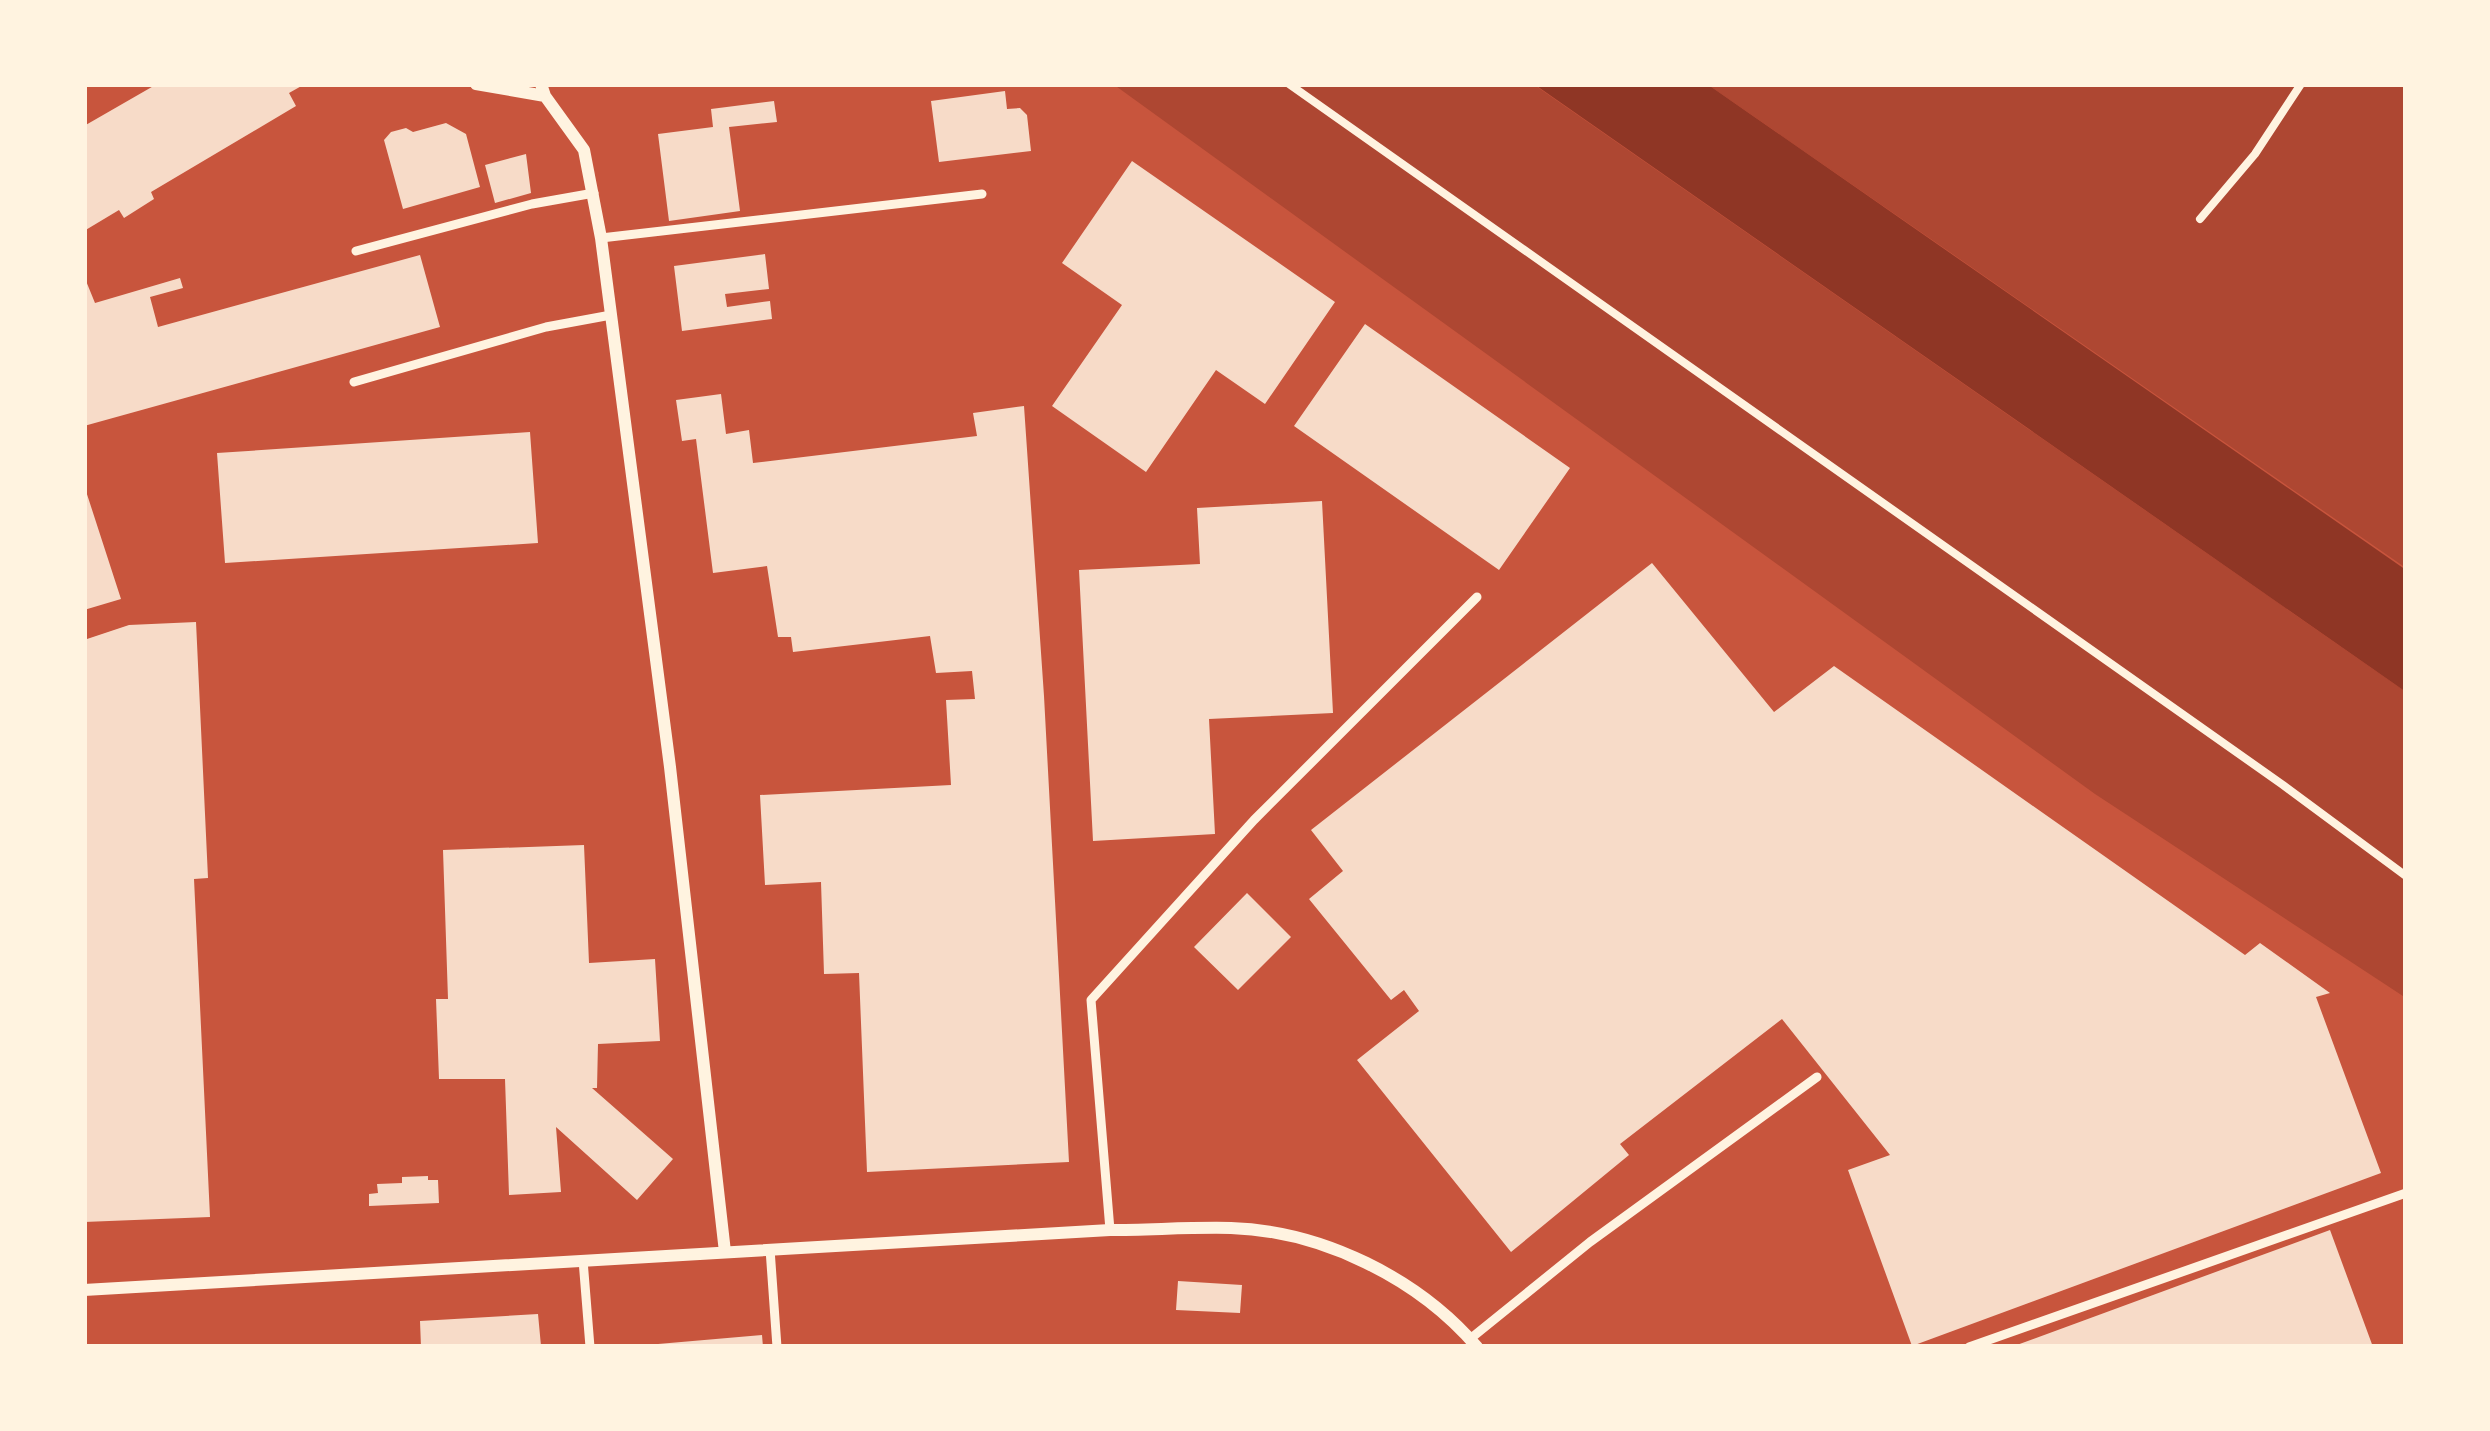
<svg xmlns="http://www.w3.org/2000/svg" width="2490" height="1431" viewBox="0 0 2490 1431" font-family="'Varela Round',sans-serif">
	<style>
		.green { fill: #ae4732 }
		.water { fill: #8f3625 }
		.building { fill: #f7dbc8 }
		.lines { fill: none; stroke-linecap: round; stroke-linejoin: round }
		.path { stroke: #fff3e0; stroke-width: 8 }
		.service { stroke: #fff3e0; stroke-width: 9 }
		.minor { stroke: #fff3e0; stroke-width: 12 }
	</style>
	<rect width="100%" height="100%" fill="#c8553d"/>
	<path class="green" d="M1113,84H1533L2406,692V998L2095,794Z
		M1707,84H2406V568Z"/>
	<path class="water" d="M1534,84H1707L2406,570V692Z"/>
	<path class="building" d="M157,84H305L289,93L296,106L151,192L154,199L124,218L119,210L84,231V126Z
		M1005,91L1007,109L1020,108L1027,115L1031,151L939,162L931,101Z
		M774,101L777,122L729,127L740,211L669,221L658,134L713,127L711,109Z
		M446,123L466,134L480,187L403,209L384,140L391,132L406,128L413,132Z
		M526,154L531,193L495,203L485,165Z
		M1132,161L1335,302L1265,404L1216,370L1146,472L1052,406L1122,305L1062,263Z
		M765,254L769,289L725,294L727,307L770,301L772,319L682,331L674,266Z
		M420,255L440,327L84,426V276L95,303L180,278L183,288L150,297L158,327Z
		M1365,324L1570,468L1499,570L1294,426Z
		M721,394L726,434L749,430L753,463L977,436L973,413L1024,406L1044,696L1069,1162L867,1172L859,973L824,974L821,882L765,885L760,795L951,785L946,700L975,699L972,671L936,673L930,636L793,652L791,637H778L767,566L713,573L696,439L682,441L676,400Z
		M530,432L538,543L225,563L217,453Z
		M84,485L121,599L84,610Z
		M1322,501L1333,713L1209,719L1215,834L1093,841L1079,570L1200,564L1197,508Z
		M1652,563L1774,712L1834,666L2245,955L2260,943L2330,993L2316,997L2381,1173L1912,1346L1848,1170L1890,1155L1782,1019L1620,1144L1629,1155L1511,1252L1357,1060L1419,1011L1404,990L1391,1000L1309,899L1343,871L1311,830Z
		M196,622L208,878L194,879L210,1217L84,1222V640L129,625Z
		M584,845L589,963L655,959L660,1041L598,1044L597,1088H592L673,1159L637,1200L556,1127L561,1192L509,1195L505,1079H439L436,999H448L443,850Z
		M1247,893L1291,937L1238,990L1194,947Z
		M428,1176V1180H438L439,1203L369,1206V1194L378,1193L377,1184L402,1183V1177Z
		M2330,1230L2373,1347H2014V1346Z
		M1178,1281L1242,1285L1240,1313L1176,1310Z
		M538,1314L541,1346L421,1347L420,1321Z
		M762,1335L763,1347H658V1344Z"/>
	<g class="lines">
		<path class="path" d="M1289,84L2283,785L2406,876
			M2200,219L2255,154L2301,84"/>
		<path class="service" d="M601,238L982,194
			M356,251L532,204L594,193
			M354,382L546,327L611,315
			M1110,1230L1091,1000L1254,820L1477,597
			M770,1249L777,1347
			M583,1260L590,1347
			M1470,1339L1590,1242L1817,1077
			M1969,1347L2406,1193"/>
		<path class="minor" d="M476,84L545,96
			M541,84L545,96L584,150L601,238L670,767L725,1252
			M84,1290L1110,1230C1150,1230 1191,1227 1231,1228C1322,1231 1418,1278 1477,1347"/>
	</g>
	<rect width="2490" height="1431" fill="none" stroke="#fff3e0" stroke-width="174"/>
</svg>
